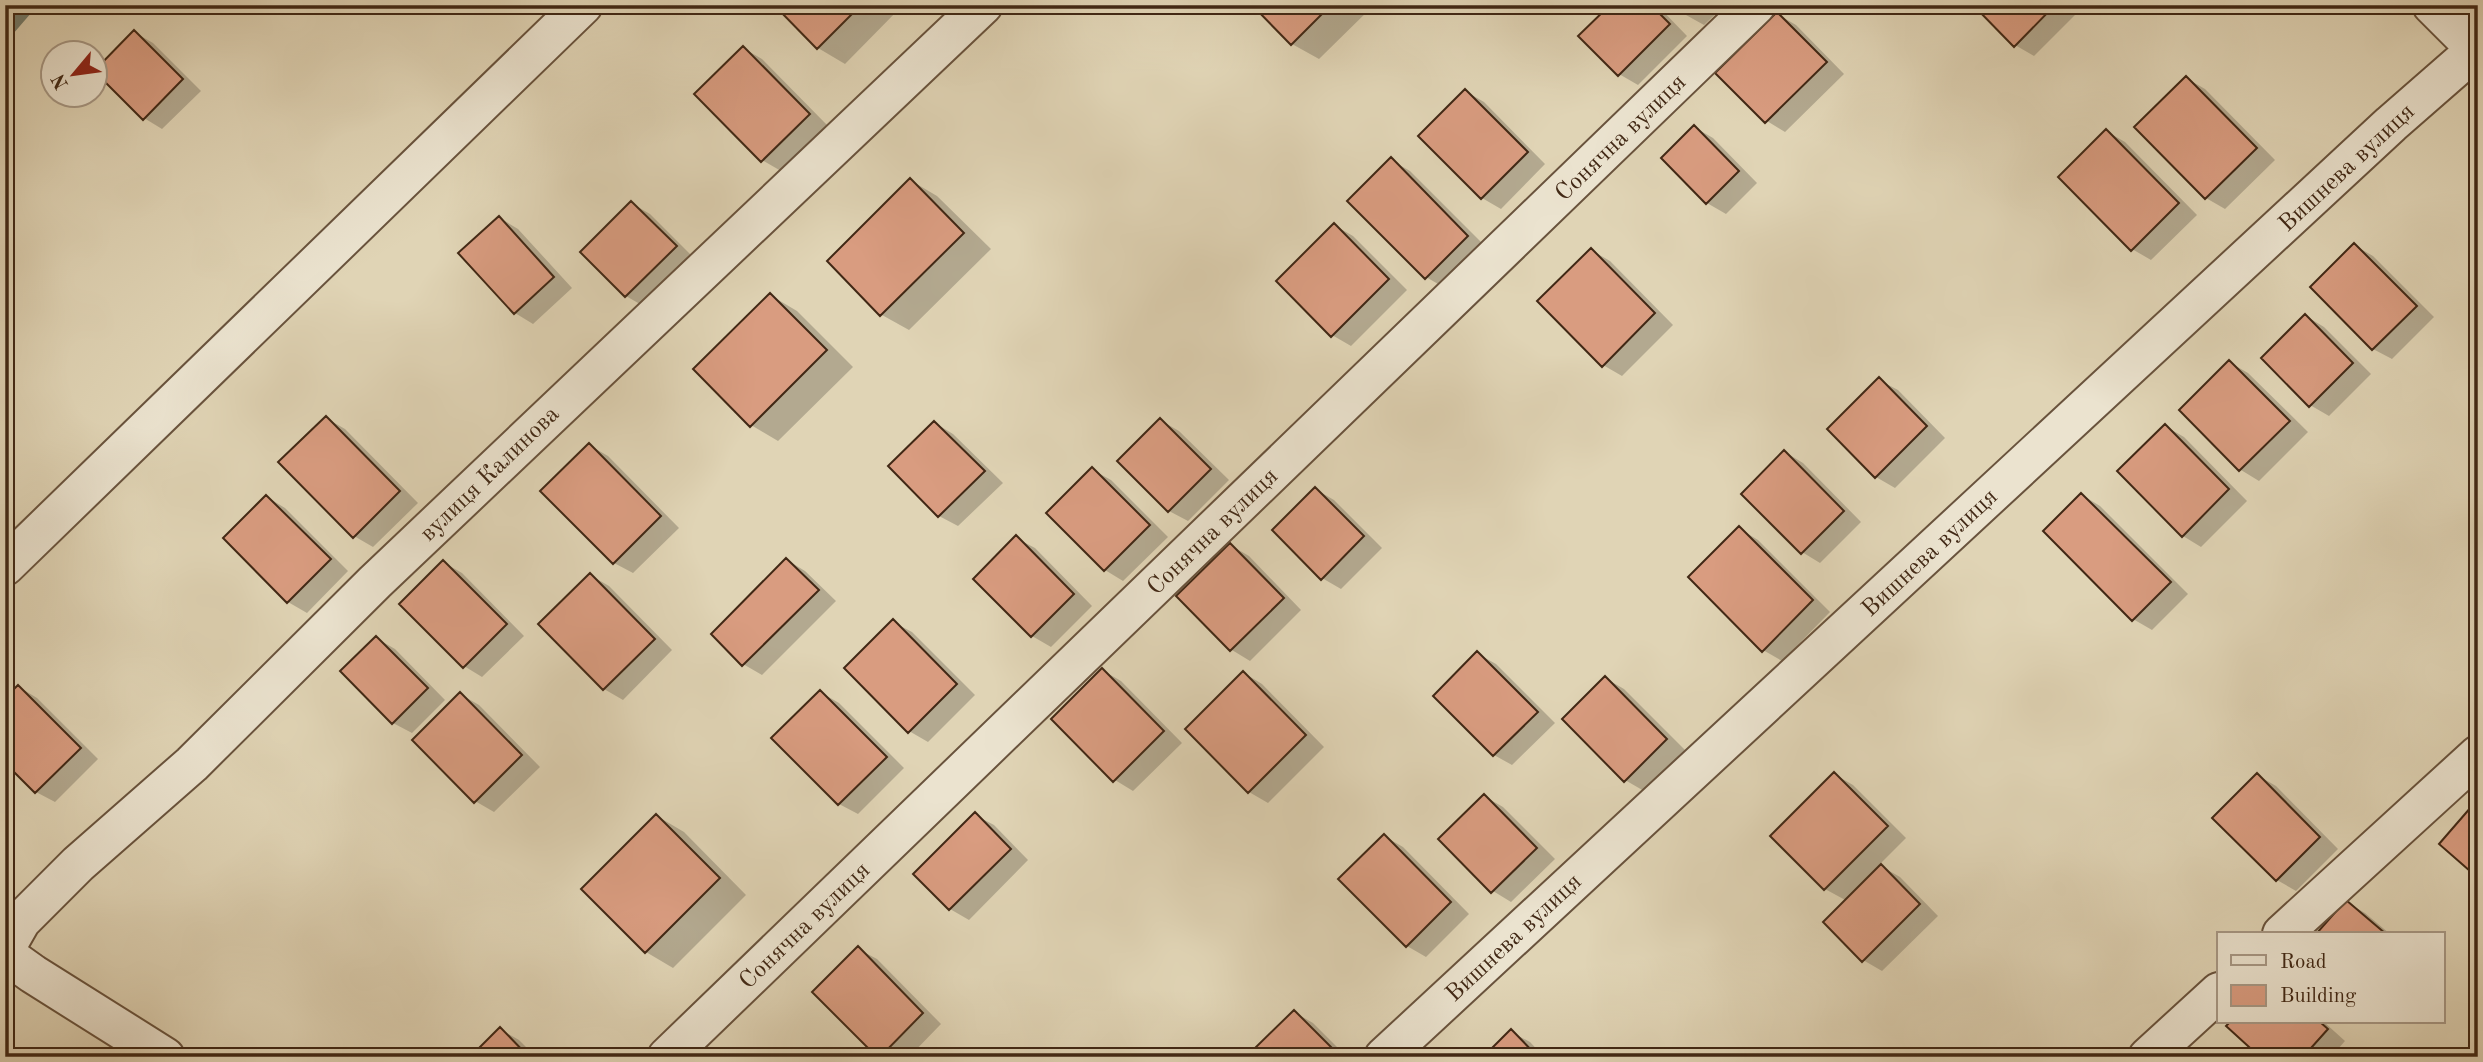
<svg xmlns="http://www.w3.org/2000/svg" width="2483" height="1062" viewBox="0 0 2483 1062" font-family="'Old Standard TT',serif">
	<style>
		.shadow { fill: #0003 }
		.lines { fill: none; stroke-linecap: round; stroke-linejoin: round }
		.stream { stroke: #737e70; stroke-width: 12 }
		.building { fill: #d99c80; stroke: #412815; stroke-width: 2 }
		.street-casing { stroke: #69533d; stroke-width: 42 }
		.street { stroke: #ebe3cf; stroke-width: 38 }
		.labels { text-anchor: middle; stroke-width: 7; stroke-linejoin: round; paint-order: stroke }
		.street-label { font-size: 24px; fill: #412815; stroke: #ebe3cf }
	</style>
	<rect width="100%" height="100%" fill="#e0d4b5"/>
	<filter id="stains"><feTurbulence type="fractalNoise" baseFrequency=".00286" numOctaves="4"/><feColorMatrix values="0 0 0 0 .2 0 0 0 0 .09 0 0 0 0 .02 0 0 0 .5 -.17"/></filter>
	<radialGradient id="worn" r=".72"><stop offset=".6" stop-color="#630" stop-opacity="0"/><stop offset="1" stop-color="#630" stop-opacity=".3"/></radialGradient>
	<path class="shadow" d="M776,5H903L845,64L818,48Z
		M1254,5H1374L1319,59L1292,44Z
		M1612,5H1657L1687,36L1638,85L1619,74Z
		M1676,5H1725L1704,25L1686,15Z
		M1975,5H2085L2034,56L2015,45Z
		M1777,14L1796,25L1844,74L1785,132L1767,121Z
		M134,32L153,43L201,91L162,129L144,118Z
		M743,48L762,59L827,125L781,171L762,160Z
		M2186,78L2205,89L2275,160L2225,209L2206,198L2136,127Z
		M1465,91L1484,102L1545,164L1501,209L1482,198Z
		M1694,127L1713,138L1757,183L1726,214L1707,203L1663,158Z
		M2106,131L2125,142L2197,215L2151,260L2132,249Z
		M1391,160L1410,171L1486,247L1445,288L1426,277Z
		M910,180L937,196L991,249L909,330L882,315L829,261Z
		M631,203L650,214L694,258L645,307L626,296Z
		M500,218L518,229L572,288L533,324L515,313Z
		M1334,225L1353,236L1407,290L1351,346L1332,335Z
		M2354,245L2373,256L2434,317L2392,359L2373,349Z
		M1591,250L1610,261L1673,325L1622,376L1603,365Z
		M770,295L797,311L853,367L778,441L751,425Z
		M2306,316L2324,327L2371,374L2329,416L2310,405Z
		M2229,362L2248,373L2308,432L2259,481L2241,470L2181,410Z
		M1879,380L1898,390L1945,438L1895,488L1876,477L1829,429Z
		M326,418L345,429L418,503L373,547L354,536Z
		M1160,420L1179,431L1229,480L1188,521L1169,511Z
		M935,423L953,434L1003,483L958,526L939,516L891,466Z
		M2165,426L2184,437L2247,501L2201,547L2183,536Z
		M589,445L608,456L679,528L633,573L614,563Z
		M1785,452L1803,463L1861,522L1820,563L1802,552Z
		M1093,470L1111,480L1168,537L1123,581L1105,570Z
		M1315,489L1334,500L1382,548L1341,589L1322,578Z
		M2082,495L2100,506L2188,594L2152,630L2133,619Z
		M267,497L285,508L348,571L307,613L288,602L225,538Z
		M1740,529L1758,540L1830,612L1782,661L1763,650Z
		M1016,538L1035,548L1092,606L1051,647L1032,636L975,579Z
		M1230,545L1249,556L1301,610L1250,661L1232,650L1179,596Z
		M787,560L805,571L836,601L762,675L743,664Z
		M443,562L462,573L524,636L482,677L464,666Z
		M590,575L609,586L672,650L623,700L604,689Z
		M893,622L912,632L975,695L928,742L909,731Z
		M376,638L395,649L445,700L412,733L393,723Z
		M1478,654L1496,664L1555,723L1512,765L1494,755Z
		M1102,670L1121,681L1182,743L1133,791L1115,780Z
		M1244,673L1262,684L1324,747L1268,803L1249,792Z
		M1605,678L1624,689L1685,750L1644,791L1625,780Z
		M19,687L37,698L98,759L55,802L36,792Z
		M820,692L839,703L904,768L858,814L839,804Z
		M460,694L479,705L540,767L494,812L475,801Z
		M1834,774L1853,785L1906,838L1879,865L1900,877L1938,916L1882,971L1863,960L1847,901L1825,889L1772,836Z
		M2257,775L2276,786L2338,849L2296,891L2277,880Z
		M1484,796L1503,807L1555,859L1511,902L1493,891Z
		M975,815L994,825L1028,860L969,920L950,909Z
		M657,816L684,832L746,895L673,968L646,952Z
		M1384,836L1403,847L1469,914L1426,957L1407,946L1341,879Z
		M2346,902L2365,913L2390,934H2318Z
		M858,949L877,959L941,1024L909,1057H879Z
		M1294,1012L1313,1023L1347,1057H1263Z
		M2232,1022H2324L2345,1041L2331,1057H2263L2228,1026Z
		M500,1029L519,1040L536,1057H473Z
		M1511,1032L1530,1042L1544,1057H1485Z"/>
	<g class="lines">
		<path class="stream" d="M5,34L30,5"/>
	</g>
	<path class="building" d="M774,5H861L817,49Z
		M1252,5H1331L1291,45Z
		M1610,5H1651L1670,24L1618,76L1578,36Z
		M1973,5H2055L2014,47Z
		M1777,12L1827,62L1765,123L1715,73Z
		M134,30L183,79L143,120L94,71Z
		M743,46L810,114L761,162L694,94Z
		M2186,76L2257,148L2205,199L2134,127Z
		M1465,89L1528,152L1481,199L1418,136Z
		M1694,125L1739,171L1706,204L1661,158Z
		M2106,129L2179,203L2131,251L2058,177Z
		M1391,157L1468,236L1425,279L1347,201Z
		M910,178L964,233L880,316L827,261Z
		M631,201L677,246L625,297L580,252Z
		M499,216L554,277L514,314L458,253Z
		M1334,223L1389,279L1331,337L1276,281Z
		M2354,243L2417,306L2372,350L2310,287Z
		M1591,248L1655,313L1602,367L1537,301Z
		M770,293L827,350L750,427L693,369Z
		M2305,314L2353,363L2309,407L2261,358Z
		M2229,360L2290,421L2239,471L2179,410Z
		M1879,377L1927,426L1875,478L1827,429Z
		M326,416L400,491L353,538L278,462Z
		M1160,418L1211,469L1168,512L1117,461Z
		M934,421L985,471L938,517L888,466Z
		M2165,424L2229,489L2182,537L2117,471Z
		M589,443L661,516L613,564L540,491Z
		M1784,450L1844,511L1801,554L1741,494Z
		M1092,467L1150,525L1104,571L1046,513Z
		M1315,487L1364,536L1321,580L1272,530Z
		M2081,493L2171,582L2132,621L2043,531Z
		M266,495L331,559L287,603L223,538Z
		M1739,526L1813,600L1762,652L1688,577Z
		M1016,535L1074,594L1031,637L973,579Z
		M1230,543L1284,598L1230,651L1176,596Z
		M786,558L819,590L742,666L711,634Z
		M443,560L507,624L463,668L399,604Z
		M590,573L655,639L603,690L538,624Z
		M893,619L957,684L908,733L844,668Z
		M376,636L428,688L392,724L340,671Z
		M1477,651L1538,712L1493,756L1433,696Z
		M1102,668L1164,731L1113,782L1051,719Z
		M1243,671L1306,735L1248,793L1185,729Z
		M1605,676L1667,739L1624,782L1562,719Z
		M18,685L81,748L35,793L5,763V698Z
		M820,690L887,757L838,805L771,738Z
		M460,692L522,755L474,803L412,740Z
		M1834,772L1888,826L1824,890L1770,836Z
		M2257,773L2320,837L2276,881L2212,818Z
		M1484,794L1537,848L1491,893L1438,839Z
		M2478,799V878L2439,844Z
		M975,812L1011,849L949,910L913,874Z
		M656,814L720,878L645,953L581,889Z
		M1384,834L1451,902L1406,947L1338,879Z
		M1881,864L1920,904L1862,962L1823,922Z
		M2346,900L2386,934H2316Z
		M858,946L923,1013L880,1057H877L812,992Z
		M1294,1010L1339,1055L1337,1057H1260L1253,1050Z
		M2230,1022H2320L2328,1029L2303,1057H2260L2226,1026Z
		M500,1027L529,1057H470Z
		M1511,1029L1538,1057H1483Z"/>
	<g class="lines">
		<defs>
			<path id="street" d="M2432,5L2478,51
				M5,566L583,5
				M2282,934L2478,755
				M5,949L21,921L78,864L192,764L375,582L983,5
				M5,954L33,974L165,1057
				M667,1057L1756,5
				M1384,1057L2391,124L2478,48
				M2148,1057L2219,992"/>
		</defs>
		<use href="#street" class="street-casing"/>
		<use href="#street" class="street"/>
	</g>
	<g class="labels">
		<g class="street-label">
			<text transform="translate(1620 137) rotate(-44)" y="8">Сонячна вулиця</text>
			<text transform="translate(2346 167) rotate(-43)" y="8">Вишнева вулиця</text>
			<text transform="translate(489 473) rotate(-44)" y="8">вулиця Калинова</text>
			<text transform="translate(1212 531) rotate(-44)" y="8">Сонячна вулиця</text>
			<text transform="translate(1929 552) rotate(-43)" y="8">Вишнева вулиця</text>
			<text transform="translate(804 925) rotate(-44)" y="8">Сонячна вулиця</text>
			<text transform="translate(1513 937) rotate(-43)" y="8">Вишнева вулиця</text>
		</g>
	</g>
	<rect width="2483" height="1062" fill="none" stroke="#e0d4b5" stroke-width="28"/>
	<rect x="7" y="7" width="2469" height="1048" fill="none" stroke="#412815" stroke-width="3.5"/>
	<rect x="14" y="14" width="2455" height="1034" fill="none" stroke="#412815" stroke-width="2"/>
	<rect x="2217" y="932" width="228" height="91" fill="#ebe3cf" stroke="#a79885" stroke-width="2"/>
	<rect x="2231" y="955" width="35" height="10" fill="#ebe3cf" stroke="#a79885" stroke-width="2"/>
	<text x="2280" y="968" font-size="21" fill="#412815">Road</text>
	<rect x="2231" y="985" width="35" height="21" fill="#d99c80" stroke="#a79885" stroke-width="2"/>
	<text x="2280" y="1002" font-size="21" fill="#412815">Building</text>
	<g transform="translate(74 74) rotate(241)"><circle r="33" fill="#ebe3cf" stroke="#a79885" stroke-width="2"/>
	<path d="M0-5L12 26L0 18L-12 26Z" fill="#8f2418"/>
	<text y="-10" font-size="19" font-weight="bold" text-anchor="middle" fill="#412815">N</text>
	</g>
	<rect width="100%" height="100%" filter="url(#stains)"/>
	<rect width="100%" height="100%" fill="url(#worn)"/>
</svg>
